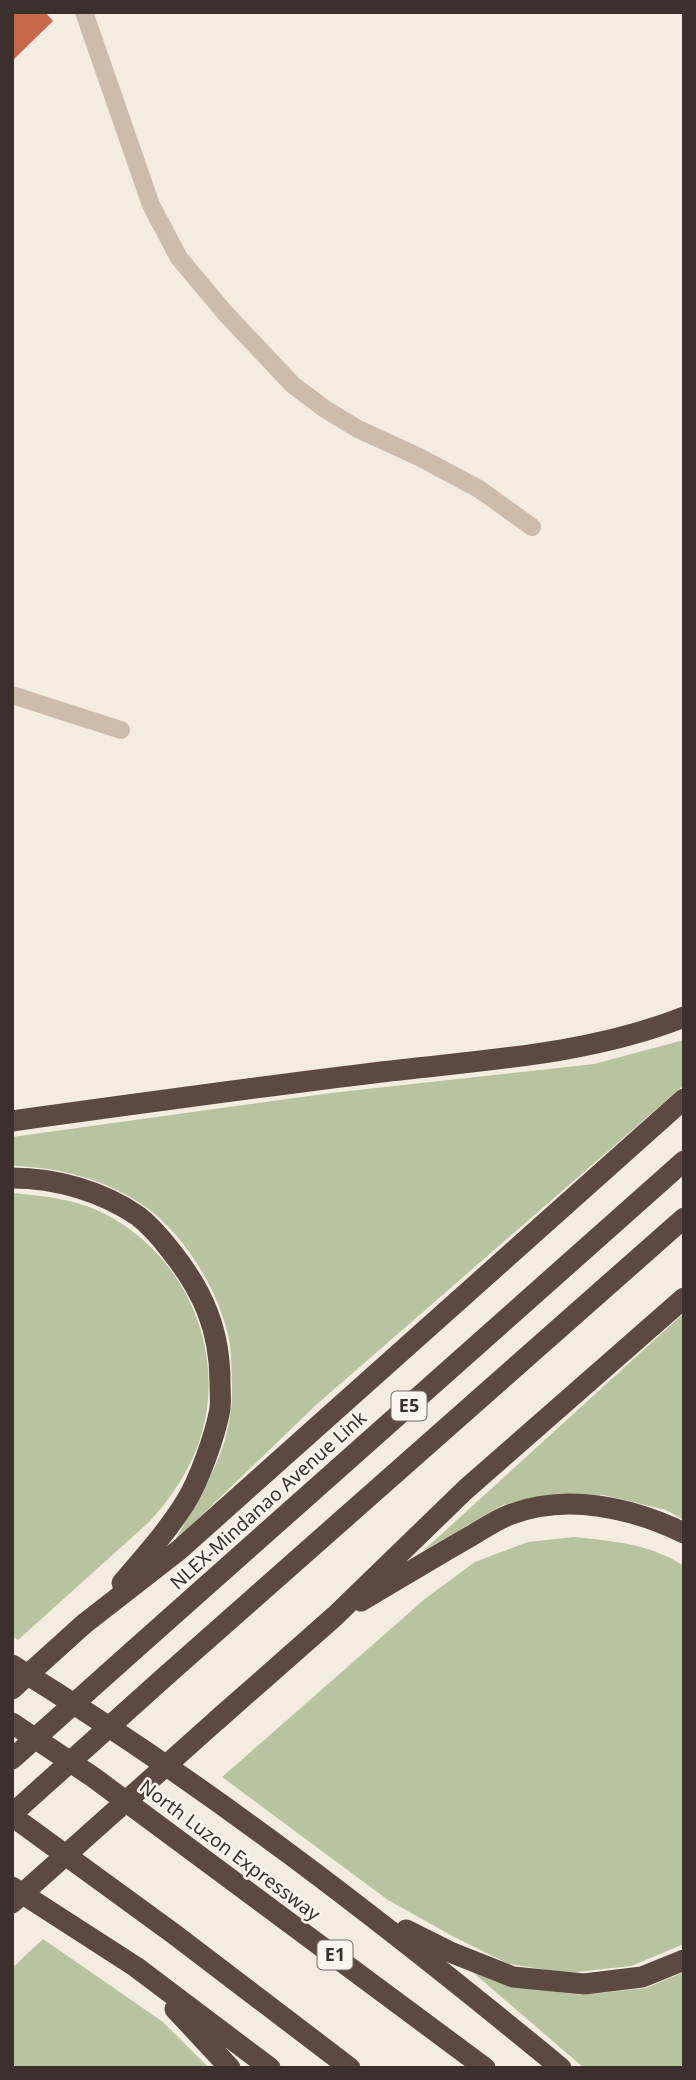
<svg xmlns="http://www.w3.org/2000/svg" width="696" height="2080" viewBox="0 0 696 2080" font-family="'Noto Sans',sans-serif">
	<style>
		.green { fill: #b8c4a0 }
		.building { fill: #c8694b }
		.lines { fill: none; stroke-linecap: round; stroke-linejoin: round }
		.lane { stroke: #cdbbac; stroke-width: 18 }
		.highway { stroke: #5c4a42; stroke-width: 21 }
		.highway-bridge { stroke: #5c4a42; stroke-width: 21 }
		.labels { text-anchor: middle; stroke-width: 5; stroke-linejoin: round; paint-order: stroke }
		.shield { fill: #fbf5ee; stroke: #756b66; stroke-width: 2 }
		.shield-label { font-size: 18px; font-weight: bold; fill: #3b302b }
		.street-label { font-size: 19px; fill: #3b302b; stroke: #fbf5ee }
	</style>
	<rect width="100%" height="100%" fill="#f4ebe1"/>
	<path class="green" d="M684,1040V1085L316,1405L175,1541C190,1513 210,1481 221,1452C226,1439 229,1423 231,1410C232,1402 232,1392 232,1384C231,1367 232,1347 227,1331C216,1287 184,1235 147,1208C109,1180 59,1167 12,1166V1137L331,1093L594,1064Z
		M12,1193C44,1196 76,1199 105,1214C185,1255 227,1350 201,1436C191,1469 172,1497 149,1522L18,1640L12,1636Z
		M684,1313V1520L666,1510L604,1495L555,1494L503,1505L423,1551Z
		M574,1537C612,1541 651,1544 684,1566V1944L631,1966L568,1973L509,1964L456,1938L388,1900L222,1777L426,1598L475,1562L528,1542Z
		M43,1939L163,2022L209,2068H12V1968Z
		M469,1969L513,1986L581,1995L646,1988L684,1972V2068H584Z"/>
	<path class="building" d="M12,12H45L53,21L12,61Z"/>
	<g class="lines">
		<path class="lane" d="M84,12L151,205L179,258L226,314L293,385L325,409L358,429L419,457L479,489L532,527
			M12,695L121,730"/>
		<path class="highway" d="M12,1121C135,1104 258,1087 381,1072C482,1060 588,1055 684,1017
			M12,1178C55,1178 102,1191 138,1216C151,1226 161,1238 171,1251C203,1291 220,1330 220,1382C220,1391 221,1400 220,1409C215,1436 199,1481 185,1503C167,1532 144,1557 122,1583
			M361,1601C398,1579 434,1557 471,1536C483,1529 496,1520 509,1515C566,1493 630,1507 684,1533
			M84,1624L179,1550L684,1099
			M134,1650L684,1161
			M12,1665C206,1784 386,1924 561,2068
			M168,1674L684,1218
			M217,1720L335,1616L465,1490L684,1298
			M12,1723L93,1777L485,2068
			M12,1816L174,1934L350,2068
			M12,1887L136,1967L270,2068
			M406,1930L450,1952L513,1977L584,1984L642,1977L684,1960
			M175,2009L230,2068"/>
		<path class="highway-bridge" d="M12,1689L84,1624
			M12,1759L134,1650
			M12,1814L168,1674
			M12,1903L217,1720"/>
	</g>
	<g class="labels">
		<g class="shield">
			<rect x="391.5" y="1391.5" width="35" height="29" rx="5"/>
			<rect x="317.5" y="1940.5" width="35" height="29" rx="5"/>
		</g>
		<g class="shield-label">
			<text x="409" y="1412">E5</text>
			<text x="335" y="1961">E1</text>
		</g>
		<g class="street-label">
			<text transform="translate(268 1500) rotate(-42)" y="7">NLEX-Mindanao Avenue Link</text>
			<text transform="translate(230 1850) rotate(37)" y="7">North Luzon Expressway</text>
		</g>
	</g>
	<rect width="696" height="2080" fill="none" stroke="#3b302b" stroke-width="28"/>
</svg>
